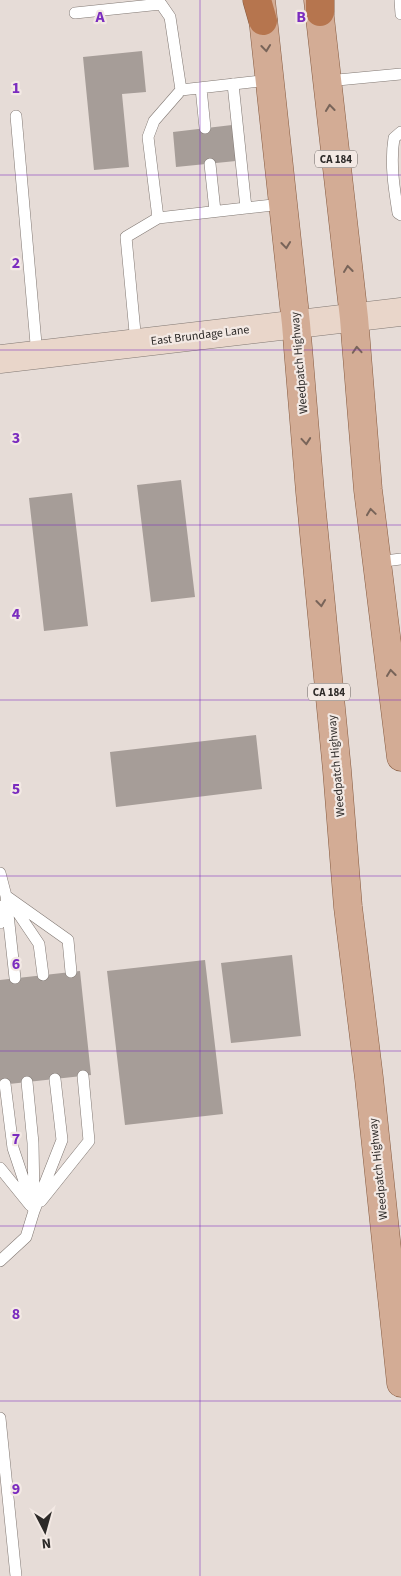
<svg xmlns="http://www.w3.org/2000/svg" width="401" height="1576" viewBox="0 0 401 1576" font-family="'Source Sans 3',sans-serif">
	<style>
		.building { fill: #a69d98 }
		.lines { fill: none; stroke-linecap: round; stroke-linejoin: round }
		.lane-casing { stroke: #817873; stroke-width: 12 }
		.secondary-casing { stroke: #817873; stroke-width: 29 }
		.primary-casing { stroke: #865b41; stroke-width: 29 }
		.highway-casing { stroke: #865b41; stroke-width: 29 }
		.lane { stroke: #fff; stroke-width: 11 }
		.secondary { stroke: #e9d6ca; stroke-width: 28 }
		.primary { stroke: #d3ac95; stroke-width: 28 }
		.highway { stroke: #b6754e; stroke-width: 28 }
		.oneway { stroke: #786459 }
		.grid { fill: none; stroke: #7b2cbf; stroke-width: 1; stroke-opacity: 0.55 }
		.labels { text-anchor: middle; stroke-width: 4.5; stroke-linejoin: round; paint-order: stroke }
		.shield { fill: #f3e9e4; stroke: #686360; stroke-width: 1 }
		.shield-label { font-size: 11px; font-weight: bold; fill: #2d2a28 }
		.street-label { font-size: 12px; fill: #2d2a28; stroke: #f3e9e4 }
		.grid-label { font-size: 16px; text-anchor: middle; font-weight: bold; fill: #7b2cbf; stroke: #f3e9e4; stroke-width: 4.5; stroke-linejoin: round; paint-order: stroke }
	</style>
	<rect width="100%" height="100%" fill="#e6dcd7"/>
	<path class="building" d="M142,51L146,92L122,94L129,167L94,170L83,57Z
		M232,125L236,161L176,167L173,132Z
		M181,480L195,597L151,602L137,485Z
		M72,493L88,626L44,631L29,498Z
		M256,735L262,789L116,807L110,752Z
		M292,955L301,1036L231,1043L221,963Z
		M205,960L223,1114L125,1125L107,971Z
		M80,971L91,1075L0,1085V980Z"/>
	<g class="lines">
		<defs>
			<path id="lane" d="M400,0L401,14
				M75,13L161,4L170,17L181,90L269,80
				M327,81L401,74
				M201,88L205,128
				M16,116L37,355
				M401,132L394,138C390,163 394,188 398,213L401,215
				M210,164L215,211
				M246,208L282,204
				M158,218L246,208L233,84
				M136,343L126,237L158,218L148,137L154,121L181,90
				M377,562L401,559
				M0,873L6,896L15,978
				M6,896L68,940L71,972
				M10,901L39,944L43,975
				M0,923L4,905
				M27,1082L33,1143L34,1199
				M5,1084L13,1148L34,1211
				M0,1168L30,1205
				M41,1201L89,1141L83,1076
				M0,1261L26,1237L34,1211L62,1140L55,1079
				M0,1418L16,1576"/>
			<path id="secondary" d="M0,359L401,312"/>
			<path id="primary" d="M261,0L296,324L310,492L337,770L348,907L369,1078L401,1383
				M318,0L354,318L368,490L401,757"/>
			<path id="highway" d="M257,0L263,21
				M320,12V0"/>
		</defs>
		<use href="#lane" class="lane-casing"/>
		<use href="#secondary" class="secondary-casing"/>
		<use href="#primary" class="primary-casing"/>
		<use href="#highway" class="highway-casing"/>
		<use href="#lane" class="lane"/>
		<use href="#secondary" class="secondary"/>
		<use href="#primary" class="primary"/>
		<use href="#highway" class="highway"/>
	</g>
	<defs><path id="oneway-chevron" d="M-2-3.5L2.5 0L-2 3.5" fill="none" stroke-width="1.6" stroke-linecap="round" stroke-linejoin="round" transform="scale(1.25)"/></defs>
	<g class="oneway">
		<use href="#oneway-chevron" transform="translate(266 48) rotate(84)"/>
		<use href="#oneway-chevron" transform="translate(330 108) rotate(-96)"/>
		<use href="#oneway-chevron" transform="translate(286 245) rotate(84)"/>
		<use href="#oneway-chevron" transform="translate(348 269) rotate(-97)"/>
		<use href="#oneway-chevron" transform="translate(357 350) rotate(-94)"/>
		<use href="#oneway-chevron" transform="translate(306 441) rotate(85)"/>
		<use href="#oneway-chevron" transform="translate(371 512) rotate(-98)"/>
		<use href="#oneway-chevron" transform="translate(321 603) rotate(84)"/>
		<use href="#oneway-chevron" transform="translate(391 673) rotate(-97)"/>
	</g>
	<path class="grid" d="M200,0V1576M0,175H401M0,350H401M0,525H401M0,700H401M0,876H401M0,1051H401M0,1226H401M0,1401H401"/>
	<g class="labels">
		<g class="shield">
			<rect x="315" y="150.5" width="42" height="17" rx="4"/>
			<rect x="308" y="683.5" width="42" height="17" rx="4"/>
		</g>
		<g class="shield-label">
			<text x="336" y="163">CA 184</text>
			<text x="329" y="696">CA 184</text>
		</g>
		<g class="street-label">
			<text transform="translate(200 335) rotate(-7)" y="4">East Brundage Lane</text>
			<text transform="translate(299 363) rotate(-95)" y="4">Weedpatch Highway</text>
			<text transform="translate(336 766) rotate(-95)" y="4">Weedpatch Highway</text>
			<text transform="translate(378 1169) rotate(-96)" y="4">Weedpatch Highway</text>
		</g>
	</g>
	<g class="grid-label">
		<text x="100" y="22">A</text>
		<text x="301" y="22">B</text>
		<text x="16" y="93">1</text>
		<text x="16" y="268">2</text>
		<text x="16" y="443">3</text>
		<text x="16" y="619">4</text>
		<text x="16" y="794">5</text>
		<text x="16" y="969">6</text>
		<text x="16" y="1144">7</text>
		<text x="16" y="1319">8</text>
		<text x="16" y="1494">9</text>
	</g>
	<g transform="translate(45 1531) rotate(174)" stroke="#f3e9e4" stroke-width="4" paint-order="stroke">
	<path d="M0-4L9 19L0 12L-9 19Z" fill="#2d2a28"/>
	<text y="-8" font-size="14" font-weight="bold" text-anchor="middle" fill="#2d2a28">N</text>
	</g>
</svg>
